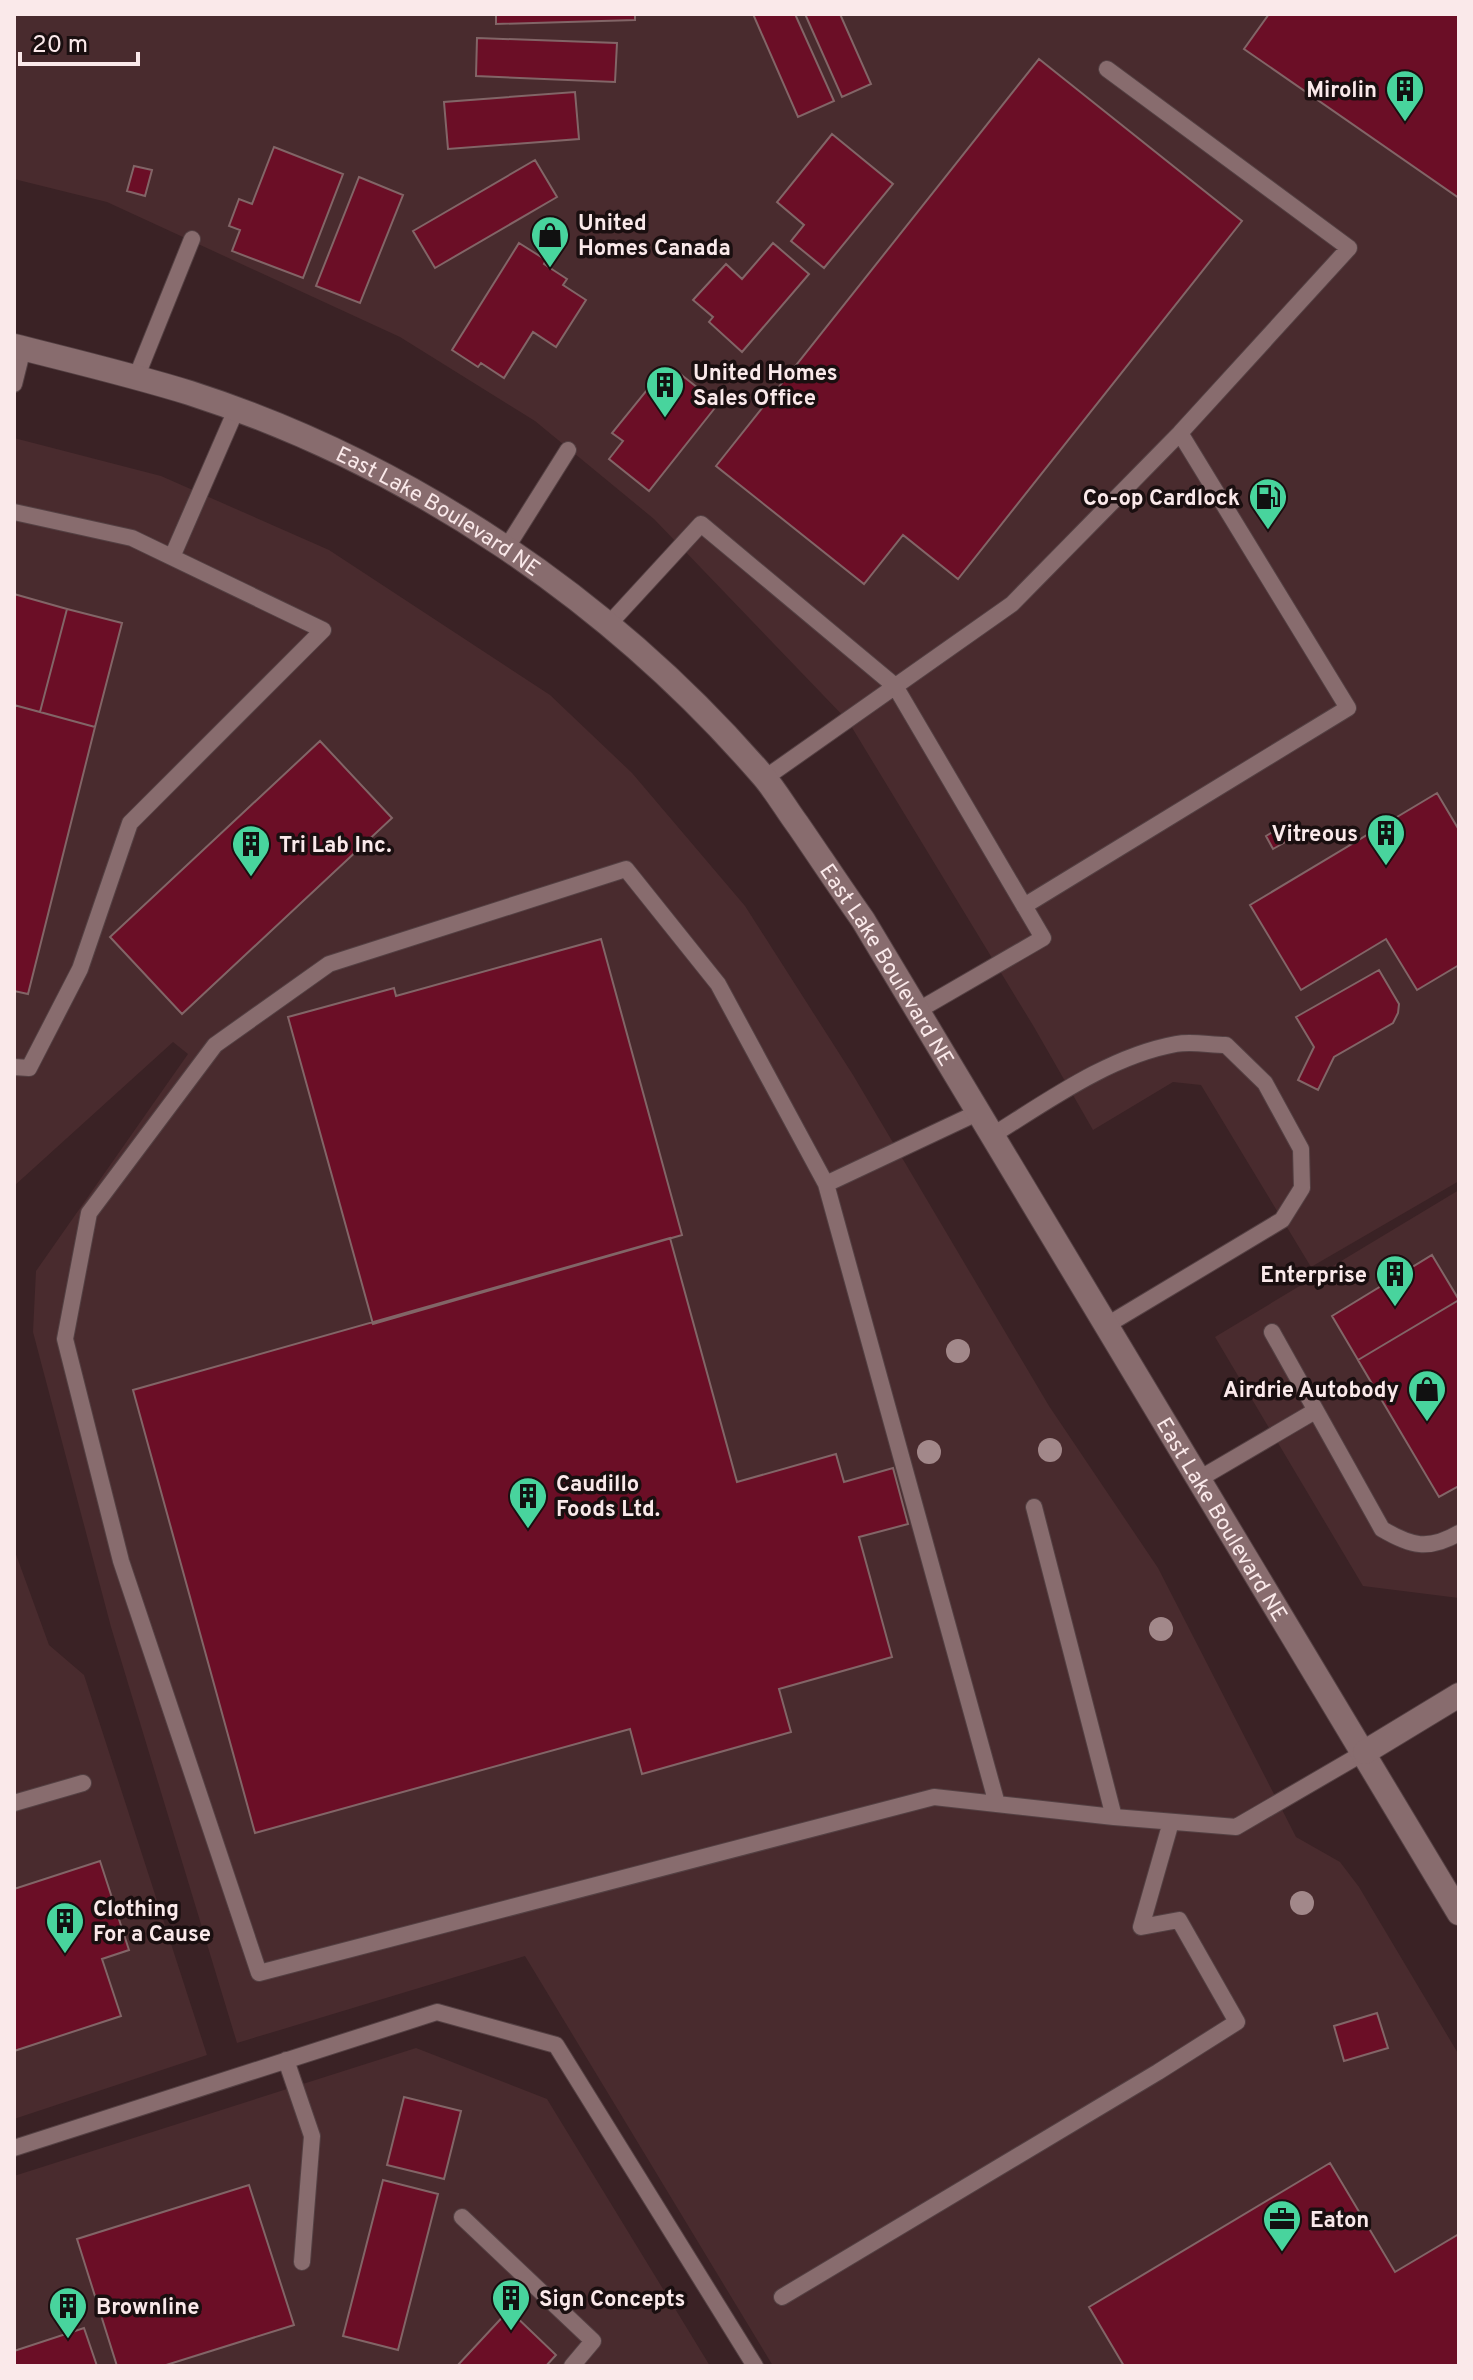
<svg xmlns="http://www.w3.org/2000/svg" width="1473" height="2380" viewBox="0 0 1473 2380" font-family="Overpass,sans-serif">
	<style>
		.built { fill: #492b2e }
		.building { fill: #6b0e26; stroke: #826567; stroke-width: 2 }
		.lines { fill: none; stroke-linecap: round; stroke-linejoin: round }
		.lane-casing { stroke: #544043; stroke-width: 18 }
		.secondary-casing { stroke: #544043; stroke-width: 26 }
		.lane { stroke: #886c6e; stroke-width: 16 }
		.secondary { stroke: #886c6e; stroke-width: 24 }
		.tree { fill: #a2888a }
		.labels { text-anchor: middle; stroke-width: 7; stroke-linejoin: round; paint-order: stroke }
		.poi-label { font-size: 22px; font-weight: bold; fill: #fae9ea; stroke: #1a0f10; text-anchor: start }
		.street-label { font-size: 22px; fill: #fae9ea; stroke: #1a0f10 }
	</style>
	<rect width="100%" height="100%" fill="#3a2225"/>
	<path class="built" d="M14,14H1459V1181L1311,1267L1201,1085L1173,1082L1093,1130L1034,1027L848,721L654,519L535,421L400,337L107,202L14,179Z
		M14,438L161,476L329,550L550,695L632,773L745,906L853,1075L1049,1406L1158,1568L1296,1837L1340,1862L1359,1887L1459,2055V2366H773L525,1956L237,2043L111,1627L33,1332L36,1271L188,1054L173,1042L14,1186Z
		M1459,1190V1598L1363,1586L1215,1337Z
		M14,1549L49,1645L84,1675L207,2055L14,2119Z
		M416,2048L547,2099L710,2366H14V2176Z"/>
	<path class="building" d="M496,14H635V20L496,24Z
		M753,14H795L834,101L798,117Z
		M805,14H840L871,84L842,97Z
		M1269,14H1459V198L1244,49Z
		M477,38L617,43L615,82L476,76Z
		M1039,59L1242,221L958,579L903,535L864,584L716,466Z
		M575,92L579,139L448,149L444,102Z
		M832,134L893,184L824,268L791,241L804,225L777,202Z
		M274,147L343,174L303,278L232,251L240,230L229,226L239,199L252,204Z
		M535,160L557,197L435,268L413,231Z
		M134,166L152,170L145,196L127,191Z
		M359,177L403,195L360,303L316,286Z
		M519,243L546,260L544,264L567,279L563,285L586,300L556,347L533,332L504,378L481,363L478,367L452,350Z
		M773,243L809,274L742,352L709,322L713,317L693,300L726,264L742,279Z
		M679,373L718,404L649,491L609,459L623,441L612,433L655,380L666,388Z
		M14,594L67,609L40,712L14,705Z
		M67,609L122,623L95,727L40,712Z
		M14,705L95,727L28,994L14,991Z
		M320,741L392,818L182,1014L110,937Z
		M1437,793L1459,830V965L1417,990L1386,939L1301,990L1250,905Z
		M1281,827L1289,840L1273,849L1266,836Z
		M601,939L682,1235L373,1324L288,1017L394,988L396,996Z
		M1379,970L1399,1004L1398,1013L1393,1023L1334,1057L1318,1090L1298,1080L1314,1047L1296,1017Z
		M670,1238L737,1482L836,1454L844,1482L893,1468L908,1524L859,1537L892,1657L779,1689L791,1732L642,1774L630,1729L255,1833L133,1390Z
		M1432,1255L1459,1300L1358,1360L1332,1316Z
		M1459,1300V1486L1439,1497L1358,1360Z
		M100,1861L129,1950L102,1959L121,2016L14,2051V1889Z
		M1377,2013L1388,2048L1344,2061L1334,2026Z
		M404,2097L461,2111L444,2179L387,2165Z
		M1330,2163L1395,2272L1459,2234V2366H1124L1089,2307Z
		M383,2180L438,2194L398,2350L343,2336Z
		M249,2185L294,2325L163,2366H117L77,2239Z
		M509,2310L556,2355L546,2366H457Z
		M84,2328L97,2366H14V2351Z"/>
	<g class="lines">
		<defs>
			<path id="lane" d="M136,378L192,239
				M14,384L23,348
				M14,512L132,538L323,630L130,823L80,969L29,1068L14,1067
				M507,547L568,450
				M172,557L236,410
				M609,624L701,524L895,686L1043,938L917,1011
				M765,778L1012,604L1180,433L1349,248L1107,69
				M1024,906L1348,708L1180,433
				M979,1112L826,1184L997,1804
				M993,1135C1049,1100 1110,1056 1176,1044C1192,1041 1210,1045 1226,1045L1265,1083L1301,1149L1302,1188L1282,1220L1107,1325
				M826,1184L718,984L626,869L329,964L215,1045L89,1213L65,1339L121,1561L259,1973L934,1797L1114,1817L1236,1827L1365,1752
				M1272,1332L1382,1529C1411,1546 1428,1551 1459,1533
				M1199,1479L1315,1411
				M1034,1507L1114,1817
				M14,1803L83,1783
				M286,2060L312,2136L302,2262
				M14,2148L437,2012L556,2045L755,2366
				M462,2217L593,2341L572,2366
				M782,2297L1158,2072L1237,2022L1179,1920L1141,1927L1171,1822"/>
			<g id="secondary">
				<path id="s1" d="M14,346C73,361 132,375 190,393C410,464 612,601 763,776C776,791 786,809 798,825C820,857 841,889 863,920L1459,1913"/>
				<path d="M1365,1752L1459,1695"/>
			</g>
		</defs>
		<use href="#lane" class="lane-casing"/>
		<use href="#secondary" class="secondary-casing"/>
		<use href="#lane" class="lane"/>
		<use href="#secondary" class="secondary"/>
	</g>
	<g class="tree">
		<circle cx="958" cy="1351" r="12"/>
		<circle cx="1050" cy="1450" r="12"/>
		<circle cx="929" cy="1452" r="12"/>
		<circle cx="1161" cy="1629" r="12"/>
		<circle cx="1302" cy="1903" r="12"/>
	</g>
	<defs>
		<symbol id="building-pin" viewBox="-11 -11 22 30"><path d="M0 17L-7.5 6A9.5 9.5 0 1 1 7.5 6Z" fill="#48d49d" stroke="#1a0f10"/><path d="M-4-6H4V6H1V3H-1V6H-4ZM-2.5-4.3h1.7v1.8h-1.7ZM.8-4.3h1.7v1.8H.8ZM-2.5-1h1.7V.8h-1.7ZM.8-1h1.7V.8H.8Z" fill="#111"/></symbol>
		<symbol id="shop-pin" viewBox="-11 -11 22 30"><path d="M0 17L-7.5 6A9.5 9.5 0 1 1 7.5 6Z" fill="#48d49d" stroke="#1a0f10"/><path d="M-5-2.5h2.3a2.7 3.5 0 0 1 5.4 0H5L5.5 6h-11ZM-1.5-2.5h3a1.5 2.3 0 0 0-3 0Z" fill="#111"/></symbol>
		<symbol id="fuel-pin" viewBox="-11 -11 22 30"><path d="M0 17L-7.5 6A9.5 9.5 0 1 1 7.5 6Z" fill="#48d49d" stroke="#1a0f10"/><path d="M-5.5-6h7V0h2V4h1.3V-2.5L3-4.5l.8-.8L6-3V5H2.5V1h-1V6h-7ZM-4.2-4.7v3.2H.2V-4.7Z" fill="#111"/></symbol>
		<symbol id="office-pin" viewBox="-11 -11 22 30"><path d="M0 17L-7.5 6A9.5 9.5 0 1 1 7.5 6Z" fill="#48d49d" stroke="#1a0f10"/><path d="M-6-3h4V-5.5h4V-3h4V5H-6ZM-1-4.5V-3h2v-1.5ZM-6 0V1H6V0Z" fill="#111"/></symbol>
	</defs>
	<g fill-rule="evenodd">
		<use href="#building-pin" x="1383" y="67" width="44" height="60"/>
		<use href="#shop-pin" x="528" y="213" width="44" height="60"/>
		<use href="#building-pin" x="643" y="363" width="44" height="60"/>
		<use href="#fuel-pin" x="1246" y="475" width="44" height="60"/>
		<use href="#building-pin" x="1364" y="811" width="44" height="60"/>
		<use href="#building-pin" x="229" y="822" width="44" height="60"/>
		<use href="#building-pin" x="1373" y="1252" width="44" height="60"/>
		<use href="#shop-pin" x="1405" y="1367" width="44" height="60"/>
		<use href="#building-pin" x="506" y="1474" width="44" height="60"/>
		<use href="#building-pin" x="43" y="1899" width="44" height="60"/>
		<use href="#office-pin" x="1260" y="2197" width="44" height="60"/>
		<use href="#building-pin" x="489" y="2276" width="44" height="60"/>
		<use href="#building-pin" x="46" y="2284" width="44" height="60"/>
	</g>
	<g class="labels">
		<g class="poi-label">
			<text x="1377" y="97" text-anchor="end">Mirolin</text>
			<text x="578" y="230">United<tspan x="578" dy="25">Homes Canada</tspan></text>
			<text x="693" y="380">United Homes<tspan x="693" dy="25">Sales Office</tspan></text>
			<text x="1240" y="505" text-anchor="end">Co-op Cardlock</text>
			<text x="1358" y="841" text-anchor="end">Vitreous</text>
			<text x="279" y="852">Tri Lab Inc.</text>
			<text x="1367" y="1282" text-anchor="end">Enterprise</text>
			<text x="1399" y="1397" text-anchor="end">Airdrie Autobody</text>
			<text x="556" y="1491">Caudillo<tspan x="556" dy="25">Foods Ltd.</tspan></text>
			<text x="93" y="1916">Clothing<tspan x="93" dy="25">For a Cause</tspan></text>
			<text x="1310" y="2227">Eaton</text>
			<text x="539" y="2306">Sign Concepts</text>
			<text x="96" y="2314">Brownline</text>
		</g>
		<g class="street-label">
			<text dy="8" stroke="none"><textPath href="#s1" startOffset="458">East Lake Boulevard NE</textPath></text>
			<text dy="8" stroke="none"><textPath href="#s1" startOffset="1106">East Lake Boulevard NE</textPath></text>
			<text dy="8" stroke="none"><textPath href="#s1" startOffset="1754">East Lake Boulevard NE</textPath></text>
		</g>
	</g>
	<rect width="1473" height="2380" fill="none" stroke="#fae9ea" stroke-width="32"/>
	<path d="M20 52v12h118v-12" fill="none" stroke="#fae9ea" stroke-width="4"/>
	<text x="32" y="52" font-size="24" fill="#fae9ea" stroke="#1a0f10" stroke-width="6" paint-order="stroke">20 m</text>
</svg>
